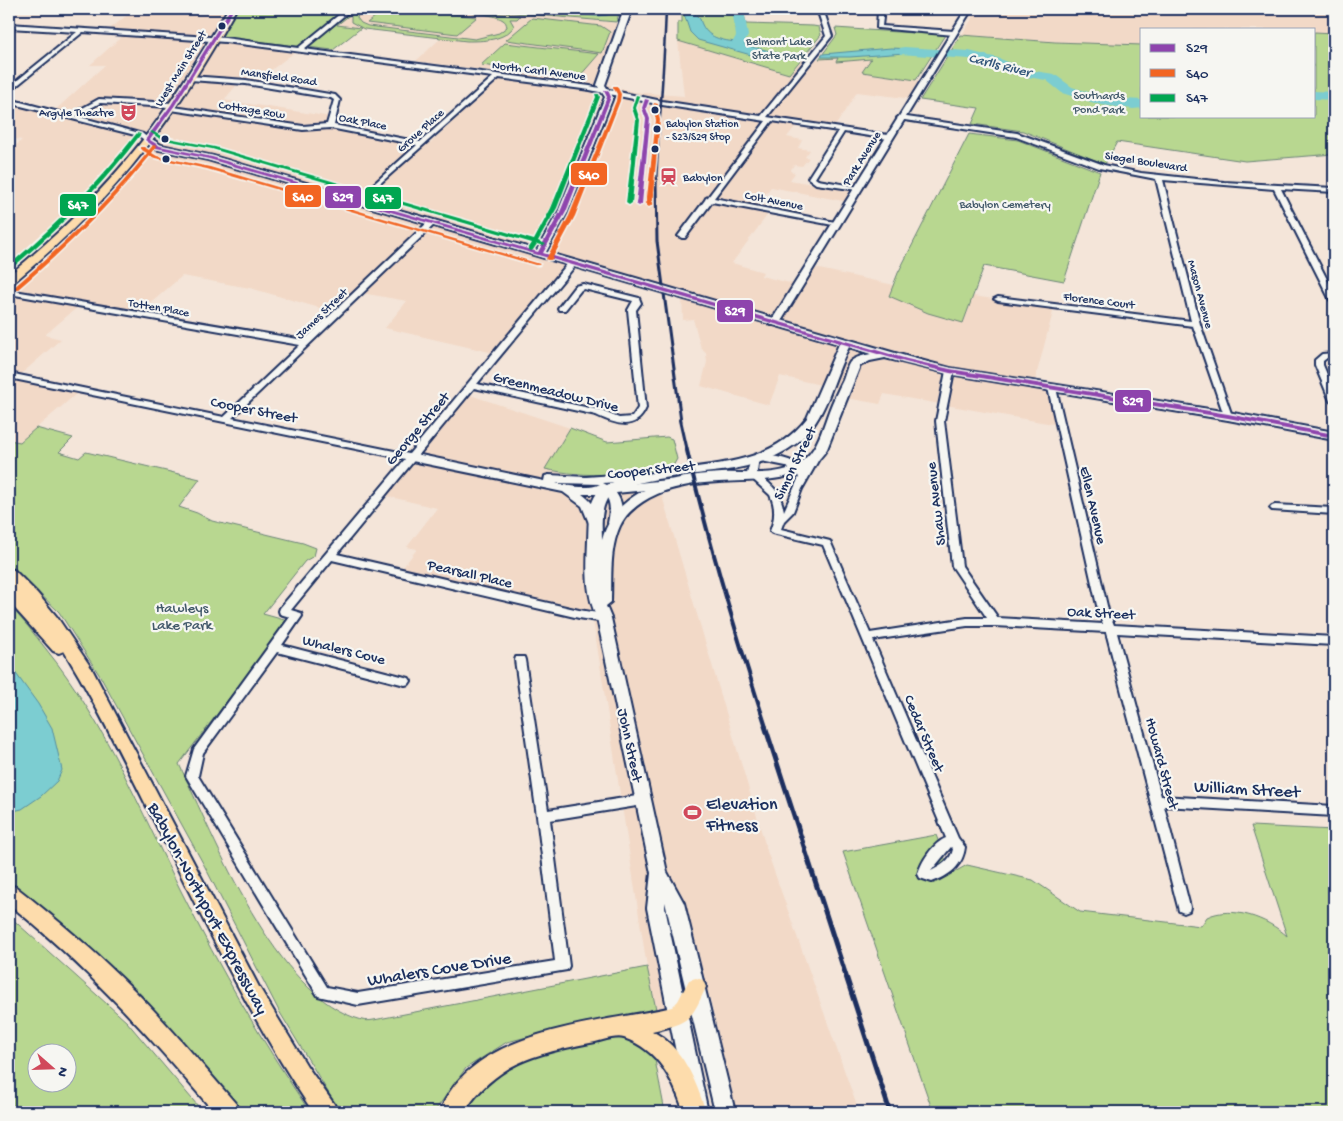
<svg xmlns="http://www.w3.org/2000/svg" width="1343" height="1121" viewBox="0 0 1343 1121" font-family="'Gochi Hand',sans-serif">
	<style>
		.built { fill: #f2d9c7 }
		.green { fill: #b8d790; stroke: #6a8377; fill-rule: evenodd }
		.water { fill: #7bcdd1; stroke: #558ea3 }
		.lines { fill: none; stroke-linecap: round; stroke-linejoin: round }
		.river { fill: #7bcdd1; fill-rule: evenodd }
		.minor-casing { stroke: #1b2f5e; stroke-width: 4 }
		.tertiary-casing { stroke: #1b2f5e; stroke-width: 4 }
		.secondary-casing { stroke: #1b2f5e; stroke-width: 4 }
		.primary-casing { stroke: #1b2f5e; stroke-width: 4 }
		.minor { fill: #f6f6f2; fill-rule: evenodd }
		.tertiary { fill: #f6f6f2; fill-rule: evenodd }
		.secondary { fill: #f6f6f2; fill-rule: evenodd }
		.primary { fill: #fddcac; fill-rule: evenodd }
		.rail-far3 { stroke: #1b2f5e; stroke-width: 2.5 }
		.rail-far2 { stroke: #1b2f5e; stroke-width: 3 }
		.rail-far1 { stroke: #1b2f5e; stroke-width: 4 }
		.rail { stroke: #1b2f5e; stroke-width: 5 }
		.bus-1-casing { stroke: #f6f6f2; stroke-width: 3 }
		.bus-2-casing { stroke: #f6f6f2; stroke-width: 3 }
		.bus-3-casing { stroke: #f6f6f2; stroke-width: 3 }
		.bus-1 { fill: #8e44ad; fill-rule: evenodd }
		.bus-2 { fill: #f26522; fill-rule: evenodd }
		.bus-3 { fill: #00a651; fill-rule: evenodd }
		.bus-dot { fill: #1b2f5e; stroke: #f6f6f2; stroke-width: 2 }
		.labels { text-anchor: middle; stroke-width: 4.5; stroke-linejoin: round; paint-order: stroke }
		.far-bus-label { font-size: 11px; fill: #1b2f5e; stroke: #f6f6f2; text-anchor: start }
		.far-park-label { font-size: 12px; fill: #42596a; stroke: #f6f6f2 }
		.far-street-label { font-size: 12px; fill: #1b2f5e; stroke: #f6f6f2 }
		.far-poi-label { font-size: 12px; fill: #1b2f5e; stroke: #f6f6f2; text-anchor: end }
		.far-water-label { font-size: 14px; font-style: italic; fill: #33567b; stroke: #f6f6f2 }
		.street-label { font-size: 15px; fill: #1b2f5e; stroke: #f6f6f2 }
		.park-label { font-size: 15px; fill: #42596a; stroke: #f6f6f2 }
		.near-street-label { font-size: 18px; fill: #1b2f5e; stroke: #f6f6f2 }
		.near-poi-label { font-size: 18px; fill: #1b2f5e; stroke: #f6f6f2; text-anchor: start }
		.line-badge { stroke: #f6f6f2; stroke-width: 2 }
		.badge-label { font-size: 14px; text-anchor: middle; font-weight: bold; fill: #fff }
	</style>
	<rect width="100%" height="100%" fill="#f4e5d9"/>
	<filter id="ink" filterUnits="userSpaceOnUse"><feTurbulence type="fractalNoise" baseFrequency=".02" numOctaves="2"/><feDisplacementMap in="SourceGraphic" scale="10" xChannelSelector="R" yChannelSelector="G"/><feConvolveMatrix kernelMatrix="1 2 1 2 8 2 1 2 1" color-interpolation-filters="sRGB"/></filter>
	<g filter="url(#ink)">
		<path class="built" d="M135,9H238L220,37L300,48L258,80L240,81L224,100L338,118V123L430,143L505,73L416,61L441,38L337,26L357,9H469L619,23L598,82L634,92L684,96L678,41L789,74L802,59L839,58L837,61L872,59L863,72L924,81L913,99L857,92L834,128L798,123L787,137L802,140L798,148L810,150L805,157L809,158L802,166L794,165L790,171L795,173L790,180L855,192L848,202L771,187L755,207L771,210L732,263L763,272L761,276L798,285L810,267L894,285L889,296L963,322L973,296L1054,308L1034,384L1052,388L1064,426L884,394L880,404L846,398L848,391L780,376L769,405L701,386L707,362L706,353L701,348L693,319L683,320L682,297L572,265L498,354L385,328L407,301L356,292L337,313L250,288L182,276L138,314L81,304L45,335L61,339L19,376L82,389L20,442L9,440V152L22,140L9,138V102L52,113L105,65H90L126,33L107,31Z
			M978,9H1334V62L1314,61V29H1142V48L962,35Z
			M461,392L570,428L546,469L662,496L768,854L859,1112H735L710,998L656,1009L647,967L592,613L401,570L417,549L407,547L437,508L382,495Z"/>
		<path class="green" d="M238,9H357L352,13L359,9H368L358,15L357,18L361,23L368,26L475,39L499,33L507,27C506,23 506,22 503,20C492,12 446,11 431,9H454L520,16L517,19H510L514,26C505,41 482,41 467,41L364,29L351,22V14L337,25L361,28L333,50L220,37Z
			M385,9H410L477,17L457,34L367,23Z
			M469,9H621L616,22Z
			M682,9H743L746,24L813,26L819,27L821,35L789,74L678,41V22H682Z
			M532,18L601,26L610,32L602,53L506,40Z
			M835,28L945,35L916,80L862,72L871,59L836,62L838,58L819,59L837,35Z
			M1314,32L1334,33V154L1245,161L1117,142L1105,164L1023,131L972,124L979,108L920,100L961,35L1055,42L1142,45V116H1314Z
			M505,43L599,54L579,77L481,65Z
			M969,134L1018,140L1100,172L1064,281L984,266L963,323L928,313L889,296L898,273Z
			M36,428L73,438L59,452L79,458L86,452L200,479L179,507L197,513L212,521L303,543L316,548L314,556L305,561L263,614L288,621L179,764C215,839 275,997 362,1020C368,1022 378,1019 384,1018L647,967L656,1009L654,1014L547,1032L507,1042L466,1068L434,1112H340L279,1011L204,865L100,676L59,612L9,564V440L20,442Z
			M570,428L607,442L667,437L672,439L677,459L673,466C633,476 585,478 545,469Z
			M9,606C23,619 34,634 46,649C105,722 140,810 182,893C220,969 262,1042 310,1112H240L187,1046L99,955L9,883Z
			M1251,826L1334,830V1112H933L843,852L936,835L951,874L967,865L1033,880L1080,912L1201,926L1207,917C1232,905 1267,918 1287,936Z
			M9,916L127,1022L203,1112H9ZM38,1054H68V1084H38Z
			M607,1038L636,1040L654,1055L665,1112H460L467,1099L518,1059Z"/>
		<path class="water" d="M502,9H620L607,15L596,16Z
			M628,9H683L692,11L700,19C705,37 719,40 736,42L739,40L740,34L734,27L739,22L744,29L745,45L782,54L804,56L802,59L758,57L698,40L690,32L684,14L678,12Z
			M891,48L935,50L932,54L905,53L850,57H821L823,54Z
			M9,664L38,704L52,728L62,770L57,781L41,796L22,809L9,812Z"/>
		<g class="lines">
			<path class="river" d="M732,9H744L748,36L740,50L736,51L730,47L736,36Z
				M904,47L969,51L998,58L1028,70L1054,74L1072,87L1107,98L1142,100V108L1133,109L1101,105L1062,93L1046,80L1021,76L990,64L969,59L900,54L898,51L900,48Z
				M1314,91L1334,92V100L1314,99Z"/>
			<defs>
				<path id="minor" d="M346,9H352L304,49L590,86L662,101L761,116L826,36L817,9H823L832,36L767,117L888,135L891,137L888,139L844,132L815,178L818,180L859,187L860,188L857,190L816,184L808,178L838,131L772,121L714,198L835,222H838V226L712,202L685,238H682L678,236L705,200L706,198L708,197L766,121L662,105L590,90L499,78L358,203L355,201L356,200L417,145L330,128L303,130L171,110L168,108L169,107L100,103L76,116L143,134L150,140L147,142L139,136L9,103V99L70,115L99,99L173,103L176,105L174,107L303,126L327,124L334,100L331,98L246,84L190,80L187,78L190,76L246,80L335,95L340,100L334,125L420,142L493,77L225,42L83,32L9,92V87L77,32L9,28V24L225,38L298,48Z
					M878,9H884L882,26L954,31L957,33L954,35L877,28Z
					M900,116L1017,133L1104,165L1141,173L1224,182L1334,188V192L1281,189L1334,293V302L1330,300L1274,189L1163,180L1200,324L1232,416L1228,419L1225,418L1193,326L998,301L994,299L998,297L1191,321L1156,179L1099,168L1016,137L898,119L897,118Z
					M429,221L436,223L232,418L409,454L569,262H575V266L477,384L599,410L619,418L632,417L638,408L628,310L633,301L584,289L581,290L565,310H559L558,308L575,286L583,284L639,298L641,303L636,310L646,408C636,432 615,424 596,415L474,388L337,554L579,610L604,614L608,615L609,618L608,621L604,622L579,618L332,560L291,610L301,613L302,616L282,645L405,677L409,678L411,681L409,684L405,685L277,652L203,753L198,776L327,987L358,993L555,961L537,816L515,660L516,657H524L525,660L548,810L643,795L647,797L649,800L647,803L643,805L550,820L569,966L567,970L358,1005L318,996L186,776L194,749L290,617L280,614L279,611L280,608L405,459L9,378V373L224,417L300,345L9,294V290L304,340Z
					M1334,353V357L1327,358L1323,361V365L1334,391V404L1330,401L1315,365V360L1322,354Z
					M950,368L954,371L944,421L962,566L998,618L1103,624L1098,610L1048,388L1052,385L1056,388L1108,610L1114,625L1334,637V645L1117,633L1161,796L1334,806V816L1164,806L1190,907L1189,911L1184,913L1179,911L1178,907L1106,632L995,626H967L873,640L958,838L965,847C963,866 949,876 932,882L920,878L918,874C921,862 933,843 946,838L823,545L772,533L770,531C775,519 776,507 770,495L747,474C749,466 750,458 759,455C775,456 792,458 804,469L811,457H817L819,459L802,489L793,512L784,521L781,529L830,541L870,633L967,618H987L952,566L936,421L946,371ZM761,461L786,466L799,477L784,511C780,490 772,486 757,473L758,464ZM951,847L953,849C951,860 941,866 931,871Z
					M1275,505L1334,508V514L1272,510L1270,508L1272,506Z"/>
				<path id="tertiary" d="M966,9H972L780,323L779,325H771L770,323Z
					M411,453L544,481L545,476L549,475L586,477L642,473L646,474L648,477L646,480L603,483L609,486L677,479L683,483L677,487L616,493C623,503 623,512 620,523L614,527L608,523C610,512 612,502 604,494H582C592,501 598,510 601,523L595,527L589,523L582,506L563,492L407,460L405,457ZM556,483L600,484C589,490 568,486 556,483Z"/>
				<path id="secondary" d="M624,9H632L605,85L613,97L568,212L546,252L909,357L950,368L1228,412L1334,432V440L1228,420L950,374L885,358L870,361L860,366L827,449C803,486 758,479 719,482C696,483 671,486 649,498C637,505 626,513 620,526C609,550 612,577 611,602L606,606L611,618L667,872L684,903L735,1112H715L665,902V908L708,1112H688L647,908L651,873L597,618C585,592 587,568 588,540C589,525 587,505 598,492C606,483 620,479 632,477C692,462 765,473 807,418L839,344L208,160L155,149L143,140L144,138H150L161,145L213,156L537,250L558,212L605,97L597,85ZM849,347L871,354C865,355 855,357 850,362C847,366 845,375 843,380C838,390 833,400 829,411C820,435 816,457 790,468C769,476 744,472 722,473C674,475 616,488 602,540C602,528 600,511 607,499C621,476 711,475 738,468C759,464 780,456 797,443C827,419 832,380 849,347Z"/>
				<path id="primary" d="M228,9H236C212,51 187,93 158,132C117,189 67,238 13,283L9,284V275C62,232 111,183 152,128C180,90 204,49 228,9Z
					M9,569L14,570L37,593L57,617L92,669L259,987L307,1066L334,1104L337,1112H313C221,975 160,822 80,678L64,651L59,653L53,651L9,602V587L14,588L9,583Z
					M9,885L16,887C57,919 97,953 134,990C170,1026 203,1066 236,1104L239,1112H214C149,1035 88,968 9,904Z
					M696,978L703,980L706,987C691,1021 688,1023 652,1031C683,1047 696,1081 706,1112H684C673,1080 659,1050 624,1038C615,1035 599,1042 590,1043C535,1054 496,1063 464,1112H440C470,1028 599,1024 672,1007L678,1001L689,980Z"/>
			</defs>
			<use href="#minor" class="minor-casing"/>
			<use href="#tertiary" class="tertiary-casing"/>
			<use href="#secondary" class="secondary-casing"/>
			<use href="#primary" class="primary-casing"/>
			<use href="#minor" class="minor"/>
			<use href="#tertiary" class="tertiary"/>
			<use href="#secondary" class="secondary"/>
			<use href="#primary" class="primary"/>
			<path class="rail-far3" d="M656,184C659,125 664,68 666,9"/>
			<path class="rail-far2" d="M656,183L657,241L681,421"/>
			<path class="rail-far1" d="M680,420C703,524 733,625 766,727"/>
			<path class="rail" d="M765,726L890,1112"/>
			<defs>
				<path id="bus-1" d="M230,9H234L175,105L150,140L160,146L212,157L538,252L560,212L607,97L604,91L608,90L611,97L566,212L543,253L907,359L950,369L1228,414L1334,434V438L1228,418L950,373L905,362L209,159L156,148L145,140L171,105Z
					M645,99L649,100L646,108L650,119L642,204L639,206L636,204L646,119L642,108Z"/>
				<path id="bus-2" d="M613,86H617L621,94L620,101L575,216L552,259L551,260H547L546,259L569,216L616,101L617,94L613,87Z
					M654,103L658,104L657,108L660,120L652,205L649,207L646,205L656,120L653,108Z
					M153,145L157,146L152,153L157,156L210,167L540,264L539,265H535L207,169L155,158L150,156C110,205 65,249 17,290H13V288C61,247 107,203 147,153L140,149V147H144L149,150Z"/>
				<path id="bus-3" d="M595,94H599L600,97L557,208L538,241L546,244L543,246L537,244L533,250L531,251L528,249L532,243L212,149L160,139L150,132L152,131L163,137L215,147L534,240L551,208L596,97Z
					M636,95L640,96L636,108L640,120L632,203L629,205L626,203L636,120L632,108Z
					M137,133L141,134C104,184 59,228 11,269L9,270V265C56,225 99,182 137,133Z"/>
			</defs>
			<use href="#bus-1" class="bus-1-casing"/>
			<use href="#bus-2" class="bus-2-casing"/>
			<use href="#bus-3" class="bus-3-casing"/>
			<use href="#bus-1" class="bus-1"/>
			<use href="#bus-2" class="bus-2"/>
			<use href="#bus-3" class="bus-3"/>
		</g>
	</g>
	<defs>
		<symbol id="theatre-bare" viewBox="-9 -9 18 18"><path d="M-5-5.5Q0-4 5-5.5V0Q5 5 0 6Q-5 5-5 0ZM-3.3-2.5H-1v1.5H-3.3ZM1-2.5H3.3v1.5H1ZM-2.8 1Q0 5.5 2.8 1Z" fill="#d1495b" stroke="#f6f6f2" stroke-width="2.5" paint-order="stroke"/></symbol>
		<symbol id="station-bare" viewBox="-9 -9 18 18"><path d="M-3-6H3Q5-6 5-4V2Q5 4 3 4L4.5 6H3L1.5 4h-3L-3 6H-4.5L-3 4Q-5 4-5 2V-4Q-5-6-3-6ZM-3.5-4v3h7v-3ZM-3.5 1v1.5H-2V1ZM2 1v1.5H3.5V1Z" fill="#d1495b" stroke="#f6f6f2" stroke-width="2.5" paint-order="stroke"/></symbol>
		<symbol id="stadium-bare" viewBox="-9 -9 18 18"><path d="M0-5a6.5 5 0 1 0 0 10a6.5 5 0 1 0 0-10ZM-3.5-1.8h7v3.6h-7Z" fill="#d1495b" stroke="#f6f6f2" stroke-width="2.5" paint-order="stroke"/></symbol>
	</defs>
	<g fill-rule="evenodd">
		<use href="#theatre-bare" x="116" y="100" width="25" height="25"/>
		<use href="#station-bare" x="656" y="164" width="25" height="25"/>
		<use href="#stadium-bare" x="680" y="800" width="25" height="25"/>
	</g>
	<g class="bus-dot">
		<circle cx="222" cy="26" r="4.5"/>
		<circle cx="655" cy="110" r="4.5"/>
		<circle cx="657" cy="129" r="4.5"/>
		<circle cx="165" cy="139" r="4.5"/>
		<circle cx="655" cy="149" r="4.5"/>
		<circle cx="166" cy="159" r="4.5"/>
	</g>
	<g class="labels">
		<g class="far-bus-label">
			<text x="666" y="127">Babylon Station<tspan x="666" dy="13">- S23/S29 Stop</tspan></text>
		</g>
		<g class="far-park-label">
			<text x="779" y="45">Belmont Lake<tspan x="779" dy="14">State Park</tspan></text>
			<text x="1099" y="99">Southards<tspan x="1099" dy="14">Pond Park</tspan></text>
			<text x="1005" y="208">Babylon Cemetery</text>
		</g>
		<g class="far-street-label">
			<text transform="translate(180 68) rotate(-58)" y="4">West Main Street</text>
			<text transform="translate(539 70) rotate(7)" y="4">North Carll Avenue</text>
			<text transform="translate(279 76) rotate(8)" y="4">Mansfield Road</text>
			<text transform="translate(252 109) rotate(9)" y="4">Cottage Row</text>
			<text transform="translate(363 121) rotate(11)" y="4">Oak Place</text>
			<text transform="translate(420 130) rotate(-42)" y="4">Grove Place</text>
			<text transform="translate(861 158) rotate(-58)" y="4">Park Avenue</text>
			<text transform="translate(1146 161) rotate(9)" y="4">Siegel Boulevard</text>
			<text transform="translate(774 200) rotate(11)" y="4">Colt Avenue</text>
			<text transform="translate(1201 294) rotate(75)" y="4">Mason Avenue</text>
			<text transform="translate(1099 300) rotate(7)" y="4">Florence Court</text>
			<text transform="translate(159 307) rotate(10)" y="4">Totten Place</text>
			<text transform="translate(321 313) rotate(-44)" y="4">James Street</text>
		</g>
		<g class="far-poi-label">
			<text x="114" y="116">Argyle Theatre</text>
			<text x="683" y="181" text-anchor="start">Babylon</text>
		</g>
		<g class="far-water-label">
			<text transform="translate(1000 64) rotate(14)" y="5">Carlls River</text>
		</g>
		<g class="street-label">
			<text transform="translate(556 391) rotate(14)" y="5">Greenmeadow Drive</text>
			<text transform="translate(254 409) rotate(11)" y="5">Cooper Street</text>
			<text transform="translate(417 428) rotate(-50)" y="5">George Street</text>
			<text transform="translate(794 463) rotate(-64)" y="5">Simon Street</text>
			<text transform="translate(651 469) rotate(-6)" y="5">Cooper Street</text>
			<text transform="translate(935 504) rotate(-97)" y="5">Shaw Avenue</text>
			<text transform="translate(1094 505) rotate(77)" y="5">Ellen Avenue</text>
			<text transform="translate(470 573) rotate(13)" y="5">Pearsall Place</text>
			<text transform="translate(1101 612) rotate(3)" y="5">Oak Street</text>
			<text transform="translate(344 649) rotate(14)" y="5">Whalers Cove</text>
			<text transform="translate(925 733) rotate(67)" y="5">Cedar Street</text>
			<text transform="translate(631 745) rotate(78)" y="5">John Street</text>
			<text transform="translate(1163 763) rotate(75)" y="5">Howard Street</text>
		</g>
		<g class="park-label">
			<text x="182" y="612">Hawleys<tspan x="182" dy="17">Lake Park</tspan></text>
		</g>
		<g class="near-street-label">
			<text transform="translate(1247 788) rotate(3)" y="6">William Street</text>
			<text transform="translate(209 908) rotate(62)" y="6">Babylon-Northport Expressway</text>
			<text transform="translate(439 968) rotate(-9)" y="6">Whalers Cove Drive</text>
		</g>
		<g class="near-poi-label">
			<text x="706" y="809">Elevation<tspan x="706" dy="21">Fitness</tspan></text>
		</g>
	</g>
	<g class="line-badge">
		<rect x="570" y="162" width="38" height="24" rx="5" fill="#f26522"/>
		<rect x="284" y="184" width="38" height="24" rx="5" fill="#f26522"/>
		<rect x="324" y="185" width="38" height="24" rx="5" fill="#8e44ad"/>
		<rect x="364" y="186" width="38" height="24" rx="5" fill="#00a651"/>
		<rect x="59" y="193" width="38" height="24" rx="5" fill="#00a651"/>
		<rect x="716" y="299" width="38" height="24" rx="5" fill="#8e44ad"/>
		<rect x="1114" y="389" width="38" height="24" rx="5" fill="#8e44ad"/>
	</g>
	<g class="badge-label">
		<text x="589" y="179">S40</text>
		<text x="303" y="201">S40</text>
		<text x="343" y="201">S29</text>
		<text x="383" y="202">S47</text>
		<text x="78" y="209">S47</text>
		<text x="735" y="315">S29</text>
		<text x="1133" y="405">S29</text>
	</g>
	<rect width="1343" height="1121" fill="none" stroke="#f6f6f2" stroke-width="30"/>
	<rect x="15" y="15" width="1313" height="1091" fill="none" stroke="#1b2f5e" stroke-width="2" filter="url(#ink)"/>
	<rect x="1140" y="28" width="175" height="90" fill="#f6f6f2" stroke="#9ea6b7"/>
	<rect x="1150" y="44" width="25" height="8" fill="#8e44ad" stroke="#9ea6b7"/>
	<text x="1186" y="52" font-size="15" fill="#1b2f5e">S29</text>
	<rect x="1150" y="69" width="25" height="8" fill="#f26522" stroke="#9ea6b7"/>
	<text x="1186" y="78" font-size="15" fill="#1b2f5e">S40</text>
	<rect x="1150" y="94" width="25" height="8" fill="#00a651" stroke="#9ea6b7"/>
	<text x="1186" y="102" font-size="15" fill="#1b2f5e">S47</text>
	<g transform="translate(52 1068) rotate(110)"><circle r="24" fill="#f6f6f2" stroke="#9ea6b7"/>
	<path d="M0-4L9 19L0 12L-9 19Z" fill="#d1495b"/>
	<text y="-8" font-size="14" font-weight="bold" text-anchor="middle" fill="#1b2f5e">N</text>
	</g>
</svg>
